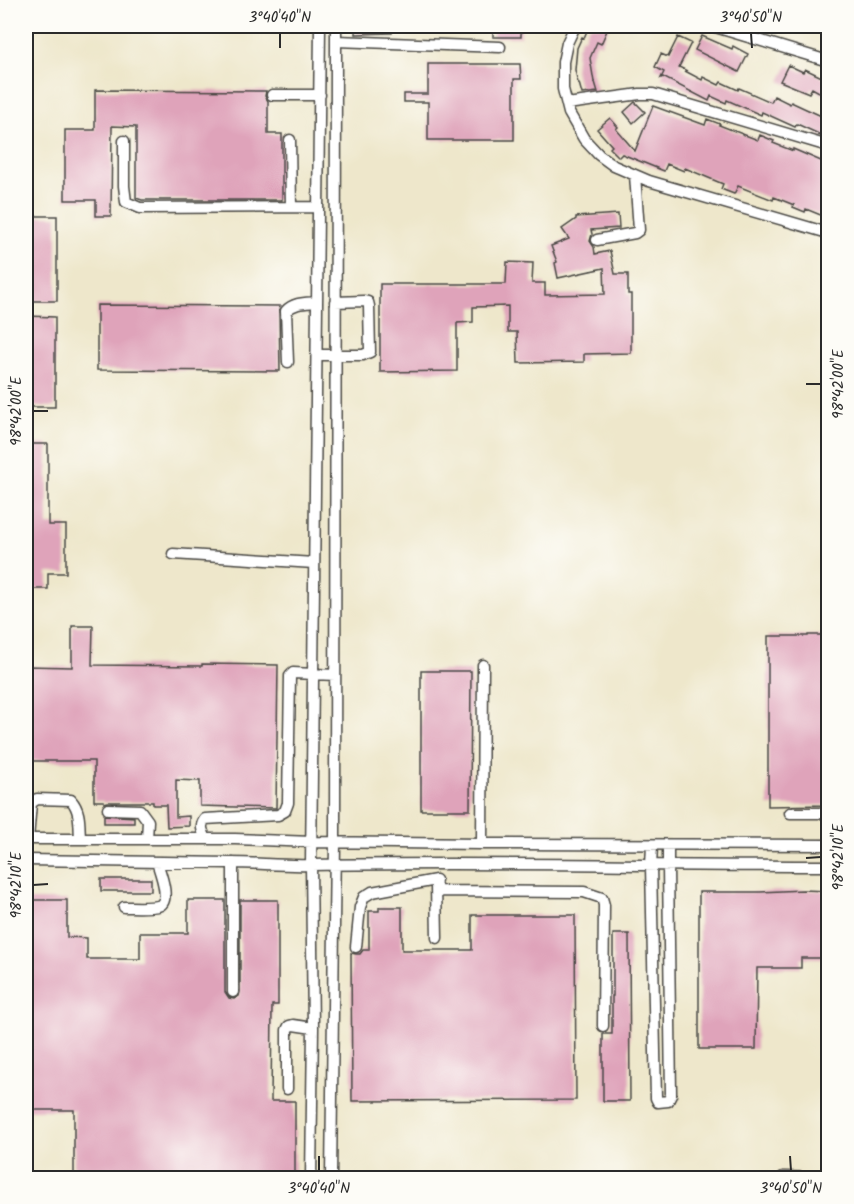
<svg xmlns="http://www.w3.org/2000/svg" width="854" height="1204" viewBox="0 0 854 1204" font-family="Kalam,sans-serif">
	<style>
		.building { fill: #dfa3ba }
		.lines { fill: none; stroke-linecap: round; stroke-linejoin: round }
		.minor-casing { stroke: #484743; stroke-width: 13 }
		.minor { stroke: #fff; stroke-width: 10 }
		.ticks { fill: none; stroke: #2b2b2b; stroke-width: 2 }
		.neatline { fill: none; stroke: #2b2b2b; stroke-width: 2 }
		.ticks-label { font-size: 15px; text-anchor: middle; fill: #2b2b2b }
	</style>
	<rect width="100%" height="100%" fill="#fdfcf7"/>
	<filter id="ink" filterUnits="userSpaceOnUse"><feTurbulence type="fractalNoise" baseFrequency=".0167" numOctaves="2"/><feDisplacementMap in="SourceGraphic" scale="12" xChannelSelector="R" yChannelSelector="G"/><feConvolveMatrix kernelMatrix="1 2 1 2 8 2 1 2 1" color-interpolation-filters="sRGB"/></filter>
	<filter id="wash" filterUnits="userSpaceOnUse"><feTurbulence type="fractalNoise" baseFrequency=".008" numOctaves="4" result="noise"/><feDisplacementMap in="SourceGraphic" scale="24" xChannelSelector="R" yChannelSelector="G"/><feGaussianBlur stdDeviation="1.35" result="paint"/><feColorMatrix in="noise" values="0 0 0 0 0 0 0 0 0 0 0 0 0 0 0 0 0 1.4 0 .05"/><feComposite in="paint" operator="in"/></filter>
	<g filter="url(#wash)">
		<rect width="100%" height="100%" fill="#eee7cb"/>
		<g id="blocks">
			<path class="building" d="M356,26H392V33L356,34Z
				M493,26H521V37H493Z
				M589,26H609L601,44L597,42L590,58L594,82H595L598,92L582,94L579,83H578L575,70L577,48L582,37L584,38Z
				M702,36L732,49L733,46L748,54L739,72L695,50Z
				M678,37L691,43L679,67L687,71H685L702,80L703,77L719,85L721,82L738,90L739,88L771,102L774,96L790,104L791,102L806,109L828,119V138L818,135L819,134L797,124L795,127L762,112L761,115L727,100L726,103L711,96L709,101L663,77L661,78L664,72L655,67L661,54L668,57Z
				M428,64H520L521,79H514V140H428V102H404V94H428Z
				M788,65L803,72L805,69L828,80V97L812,88L809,93L780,81Z
				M95,90L266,91L265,96L268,101V134H282V200H142L136,198V127L112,126L111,216H96V200H65V130H95Z
				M635,102L645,112L633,123L624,112Z
				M653,106L705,125L707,119L720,124L719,125L758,140L760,135L774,141L773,143L793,151V149L828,164V203L823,216L806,209L805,212L793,207L794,205L774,197L773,200L738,186L734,194L721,189L723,184L685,168L684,171L667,164L664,171L622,154L619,157L610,148L612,146L597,129L610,118L618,127L616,129L635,151Z
				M618,214L619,228L591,230L592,234L590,241L594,247L595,254L610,251L615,274H628V294H631V353L584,354V362L518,363L517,332H508V306L473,307V322L457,323V371L380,372V284H506L507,262L533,263L532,283H545V295L605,294L604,268L558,278L555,263L557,262L551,246L569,239L562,229L576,219V217Z
				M26,216H57V301H26Z
				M97,305L280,306L279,311L280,371L97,370Z
				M26,316L55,317V407H26Z
				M26,444H48V525H66V573H48V589H26Z
				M72,626H93L92,665L202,666V664L278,665L276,808L200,806V781L176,780V817L189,816V826L167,827L166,805H153V802H108L104,803V801H94V761H26V666L72,667Z
				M808,635H828V805L768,806V636H808Z
				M421,671H471L470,810H421Z
				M104,815L134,817V823H104Z
				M101,879H151V891H101Z
				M803,890L828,891V958H801V968H757L756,1049H699V892H760Z
				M26,900H67V937L87,938V959H140V933H188V900H225V992L229,998L234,999L239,996L240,992V900H278V1005H272L271,1101H295V1179H74V1110H26Z
				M379,907H402V950H472V915H575L576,1100L352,1101L351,953L356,954H360L363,950H369V911H379Z
				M613,934H629L630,1101H603V1034H612V996H613Z"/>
		</g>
	</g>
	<g filter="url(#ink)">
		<use href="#blocks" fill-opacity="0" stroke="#484743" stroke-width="1.5"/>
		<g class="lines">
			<defs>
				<path id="minor" d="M575,26L567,43L563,62V89L569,113L584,139L599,155L614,166L649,181L828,233
					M712,26L828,61
					M336,41L500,47
					M272,95H320
					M567,104L640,94H653L828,146
					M290,140L291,207
					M124,141V186L126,202L140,208L318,207
					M597,240L635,233L639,230L635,175
					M317,355H363L370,352L369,306L368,302L364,301L335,302
					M288,362L286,311C294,302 306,303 317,302
					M173,554L314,563
					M108,809L140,810L148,821L147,839
					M790,813H828
					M26,839H235L312,842L482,844L828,845
					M28,839L31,803L37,799L71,800C81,811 79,825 80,839
					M206,839C203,832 199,826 205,819L278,815L285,811L288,803L290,676L293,673L335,675
					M482,844L483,665
					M652,845L651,866L656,1098L658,1102L668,1101L671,1095L668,866V845
					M26,860C94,861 162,862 230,863C257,863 284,866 311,865C484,862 656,866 828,866
					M436,885L437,938
					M437,891L584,892L602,898L604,905L603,1026
					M124,907C133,907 149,908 158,906C172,902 160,872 157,862
					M356,947L360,907L364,897L372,892L436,880
					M233,992V863
					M287,1089V1030L289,1026L293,1025L313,1028
					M783,1177L828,1178
					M311,1178L313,1028L311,865L320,26
					M331,1178L335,842L336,26"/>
			</defs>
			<use href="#minor" class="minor-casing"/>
			<use href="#minor" class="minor"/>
		</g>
	</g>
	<path class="ticks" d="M280,33V48M751,33L752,48M806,384H821M33,411H48M806,858L821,857M33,885L48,884M319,1156V1171M790,1156L791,1171"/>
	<rect width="854" height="1204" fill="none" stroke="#fdfcf7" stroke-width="66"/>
	<rect x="33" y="33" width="788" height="1138" class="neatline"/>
	<g class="ticks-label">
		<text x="280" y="22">3°40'40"N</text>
		<text x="751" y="22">3°40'50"N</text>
		<text transform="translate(838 384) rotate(-90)" y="5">98°42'00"E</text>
		<text transform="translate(16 411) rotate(-90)" y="5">98°42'00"E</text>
		<text transform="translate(838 857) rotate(-90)" y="5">98°42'10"E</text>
		<text transform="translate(16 885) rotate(-90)" y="5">98°42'10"E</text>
		<text x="319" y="1193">3°40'40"N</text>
		<text x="791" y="1193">3°40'50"N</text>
	</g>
</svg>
